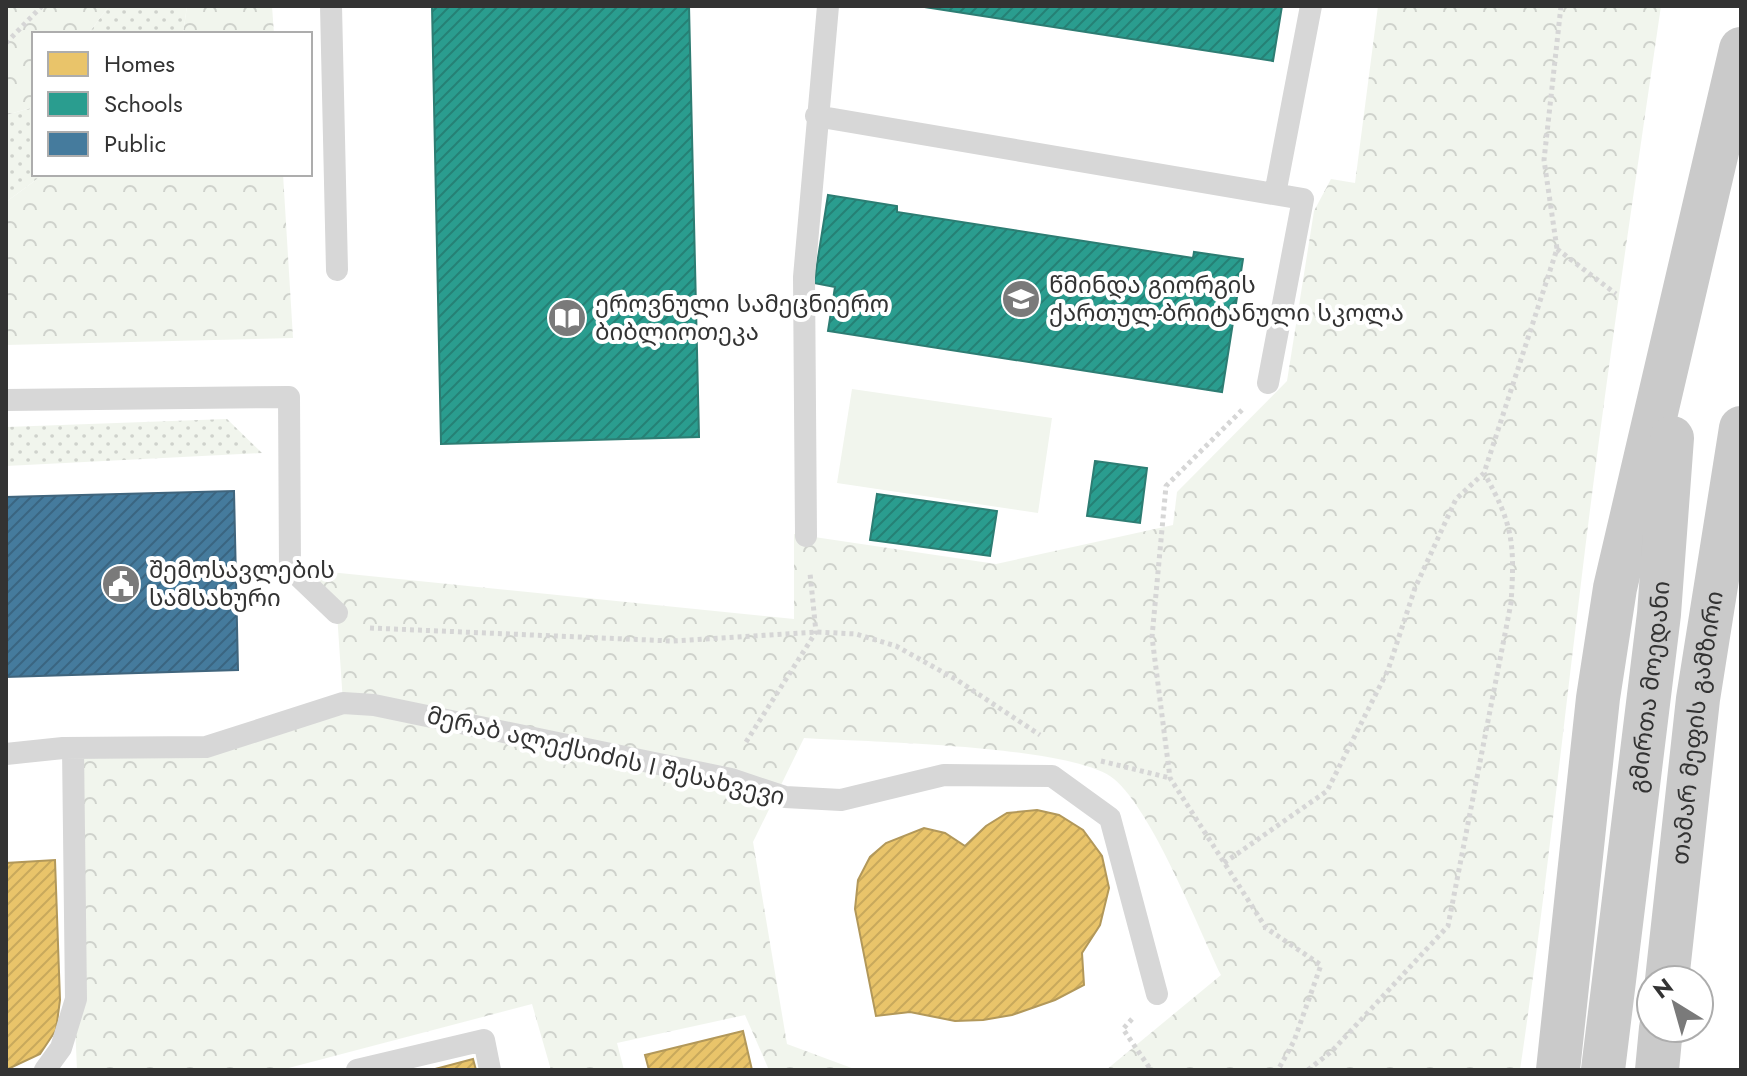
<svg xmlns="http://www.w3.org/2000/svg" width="1747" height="1076" viewBox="0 0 1747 1076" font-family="Jost,'Noto Sans Georgian',sans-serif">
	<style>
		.grass { fill: url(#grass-dots) }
		.forest { fill: url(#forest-crowns) }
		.park { fill: #f1f5ed }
		.homes { fill: url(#homes-hatch); stroke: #b2985a; stroke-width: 2 }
		.schools { fill: url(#schools-hatch); stroke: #2d7d73; stroke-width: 2 }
		.public { fill: url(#public-hatch); stroke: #40657d; stroke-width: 2 }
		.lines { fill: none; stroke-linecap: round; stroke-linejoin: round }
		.path { stroke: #d6d6d6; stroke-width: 5; stroke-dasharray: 4 4; stroke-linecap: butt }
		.lane { stroke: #d7d7d7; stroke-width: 22 }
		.primary { stroke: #cacaca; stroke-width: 44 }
		.labels { text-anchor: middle; stroke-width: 8; stroke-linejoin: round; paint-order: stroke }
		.poi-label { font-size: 24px; fill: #333; stroke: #fff; text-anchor: start }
		.street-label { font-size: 24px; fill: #333; stroke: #fff }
	</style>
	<defs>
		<pattern id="grass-dots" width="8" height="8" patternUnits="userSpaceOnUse" patternTransform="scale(2)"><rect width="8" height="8" fill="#f1f5ed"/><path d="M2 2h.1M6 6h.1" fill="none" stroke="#cfd2cc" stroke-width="1.8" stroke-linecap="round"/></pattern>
		<pattern id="forest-crowns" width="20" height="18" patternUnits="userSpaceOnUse" patternTransform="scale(2)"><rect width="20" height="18" fill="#f1f5ed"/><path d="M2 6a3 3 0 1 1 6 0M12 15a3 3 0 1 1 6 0" fill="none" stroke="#cfd2cc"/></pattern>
		<pattern id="homes-hatch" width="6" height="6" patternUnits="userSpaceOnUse" patternTransform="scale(2)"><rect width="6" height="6" fill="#e9c46a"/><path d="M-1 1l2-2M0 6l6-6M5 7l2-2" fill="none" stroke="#c8a95c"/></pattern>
		<pattern id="schools-hatch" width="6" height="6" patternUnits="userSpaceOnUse" patternTransform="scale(2)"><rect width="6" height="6" fill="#2a9d8f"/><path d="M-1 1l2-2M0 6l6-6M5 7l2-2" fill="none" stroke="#258175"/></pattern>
		<pattern id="public-hatch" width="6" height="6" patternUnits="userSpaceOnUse" patternTransform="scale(2)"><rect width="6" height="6" fill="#457b9d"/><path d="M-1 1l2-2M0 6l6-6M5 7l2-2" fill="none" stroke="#3a6581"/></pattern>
	</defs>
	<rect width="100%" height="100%" fill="#fff"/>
	<path class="grass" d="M109,6H187L183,34H88Z
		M34,107V174H44L6,202V115Z
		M227,419L262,453L6,466V427Z"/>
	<path class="forest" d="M6,6H109L88,34H34V107L6,115Z
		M187,6H272L274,34H183Z
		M1378,6H1661C1633,198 1604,390 1581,583C1561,745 1544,908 1520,1070H1106L1221,975C1197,925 1153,812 1114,779C1074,745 865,742 804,738L753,842L787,1044L857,1070H769L745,1015L617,1043L624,1070H551L532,1004L281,1070H77L65,798L73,748L206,747L343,703L337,613L290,568L794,619V534L996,564L1173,525L1177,492L1287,381L1314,211L1331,179L1355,183Z
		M44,174H283L293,338L6,345V202Z"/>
	<path class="park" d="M852,389L1052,418L1038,513L837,483Z"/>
	<path class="homes" d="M1037,810L1059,815L1083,830L1102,856L1109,888L1100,925L1082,953L1084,985L1055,1000L1012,1015L983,1020L955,1021L910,1012L876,1016L855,909L858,880L870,857L886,843L924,828L945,833L965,846L986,826L1007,813Z
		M55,860L60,1000L56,1030L40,1054L6,1070V863Z
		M743,1031L752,1070H649L645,1055Z
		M473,1059L476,1070H435V1069Z"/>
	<path class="schools" d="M432,6H689L699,437L441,444Z
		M918,6H1282L1273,61Z
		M828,195L897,206V212L1193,258L1194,252L1243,259L1222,392L828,331L835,287L814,283Z
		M1095,461L1147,468L1140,523L1087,516Z
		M877,494L997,511L990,556L870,540Z"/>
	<path class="public" d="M234,491L238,670L6,677V497Z"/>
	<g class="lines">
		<path class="path" d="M6,43L42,6
			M1557,249L1616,294
			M1242,410L1166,486L1152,637L1170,778L1266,928L1321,965L1294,1041L1278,1070
			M370,628L672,641L816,632L856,634L896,646L957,680L1040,735
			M746,742L816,632L810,573
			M1101,761L1170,778
			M1224,863L1327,791L1388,670L1415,588L1456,499L1484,473L1557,249L1544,160L1561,6
			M1132,1019L1123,1029L1151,1070
			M1308,1070L1332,1051L1448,926L1511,603C1515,544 1513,524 1484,473"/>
		<path class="lane" d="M331,6L337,270
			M816,116L1303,199L1268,383
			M1275,194L1311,6
			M6,400L289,397L290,568L337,613
			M806,536L804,277L828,6
			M6,754L63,748L206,747L343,703L374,705L731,779L785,797L841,800L944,775L1052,776L1110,818L1157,994
			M45,1070L61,1048L76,999L73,748
			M357,1070L484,1040L490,1070"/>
		<g class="primary">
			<path id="s1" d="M1667,980L1698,699L1741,428"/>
			<path d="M1558,1070L1598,698L1615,588L1741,49"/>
			<path id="s2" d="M1603,1070L1659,614L1672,438"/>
			<path d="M1657,1070L1661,1028"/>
		</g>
	</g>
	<defs>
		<symbol id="school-disc" viewBox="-11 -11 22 22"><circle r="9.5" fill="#7a7a7a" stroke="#fff"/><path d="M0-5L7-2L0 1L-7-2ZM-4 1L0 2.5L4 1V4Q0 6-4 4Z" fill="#fff"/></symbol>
		<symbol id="library-disc" viewBox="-11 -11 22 22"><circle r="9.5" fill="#7a7a7a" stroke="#fff"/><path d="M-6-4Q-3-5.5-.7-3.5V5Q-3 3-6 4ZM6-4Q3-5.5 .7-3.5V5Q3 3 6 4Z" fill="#fff"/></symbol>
		<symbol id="civic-disc" viewBox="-11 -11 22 22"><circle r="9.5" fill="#7a7a7a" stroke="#fff"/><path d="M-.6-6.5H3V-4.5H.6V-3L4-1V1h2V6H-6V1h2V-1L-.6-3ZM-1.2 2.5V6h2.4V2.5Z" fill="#fff"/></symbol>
	</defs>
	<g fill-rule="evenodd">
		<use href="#school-disc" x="999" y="277" width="44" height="44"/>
		<use href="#library-disc" x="545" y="296" width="44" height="44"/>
		<use href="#civic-disc" x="99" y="562" width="44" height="44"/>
	</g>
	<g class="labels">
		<g class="poi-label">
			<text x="1049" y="293">წმინდა გიორგის<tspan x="1049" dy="28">ქართულ-ბრიტანული სკოლა</tspan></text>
			<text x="595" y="312">ეროვნული სამეცნიერო<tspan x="595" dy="28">ბიბლიოთეკა</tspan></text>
			<text x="149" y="578">შემოსავლების<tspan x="149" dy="28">სამსახური</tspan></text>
		</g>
		<g class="street-label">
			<text dy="8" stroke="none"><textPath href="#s2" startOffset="386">გმირთა მოედანი</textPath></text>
			<text dy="8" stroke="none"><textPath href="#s1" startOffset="254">თამარ მეფის გამზირი</textPath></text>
			<text transform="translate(606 756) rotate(13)" y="8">მერაბ ალექსიძის I შესახვევი</text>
		</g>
	</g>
	<rect width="1747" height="1076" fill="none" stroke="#333333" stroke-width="16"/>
	<rect x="32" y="32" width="280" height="144" fill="#ffffff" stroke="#adadad" stroke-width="2"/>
	<rect x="48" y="52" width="40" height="24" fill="#e9c46a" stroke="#adadad" stroke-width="2"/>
	<text x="104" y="72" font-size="24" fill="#333333">Homes</text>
	<rect x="48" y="92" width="40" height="24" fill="#2a9d8f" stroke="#adadad" stroke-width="2"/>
	<text x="104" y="112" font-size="24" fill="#333333">Schools</text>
	<rect x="48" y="132" width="40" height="24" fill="#457b9d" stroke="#adadad" stroke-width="2"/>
	<text x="104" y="152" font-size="24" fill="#333333">Public</text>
	<g transform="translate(1675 1004) rotate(323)"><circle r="38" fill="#ffffff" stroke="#adadad" stroke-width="2"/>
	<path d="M0-6L14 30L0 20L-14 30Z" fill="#7a7a7a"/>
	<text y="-12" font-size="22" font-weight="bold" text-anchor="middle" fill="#333333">N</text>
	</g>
</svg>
